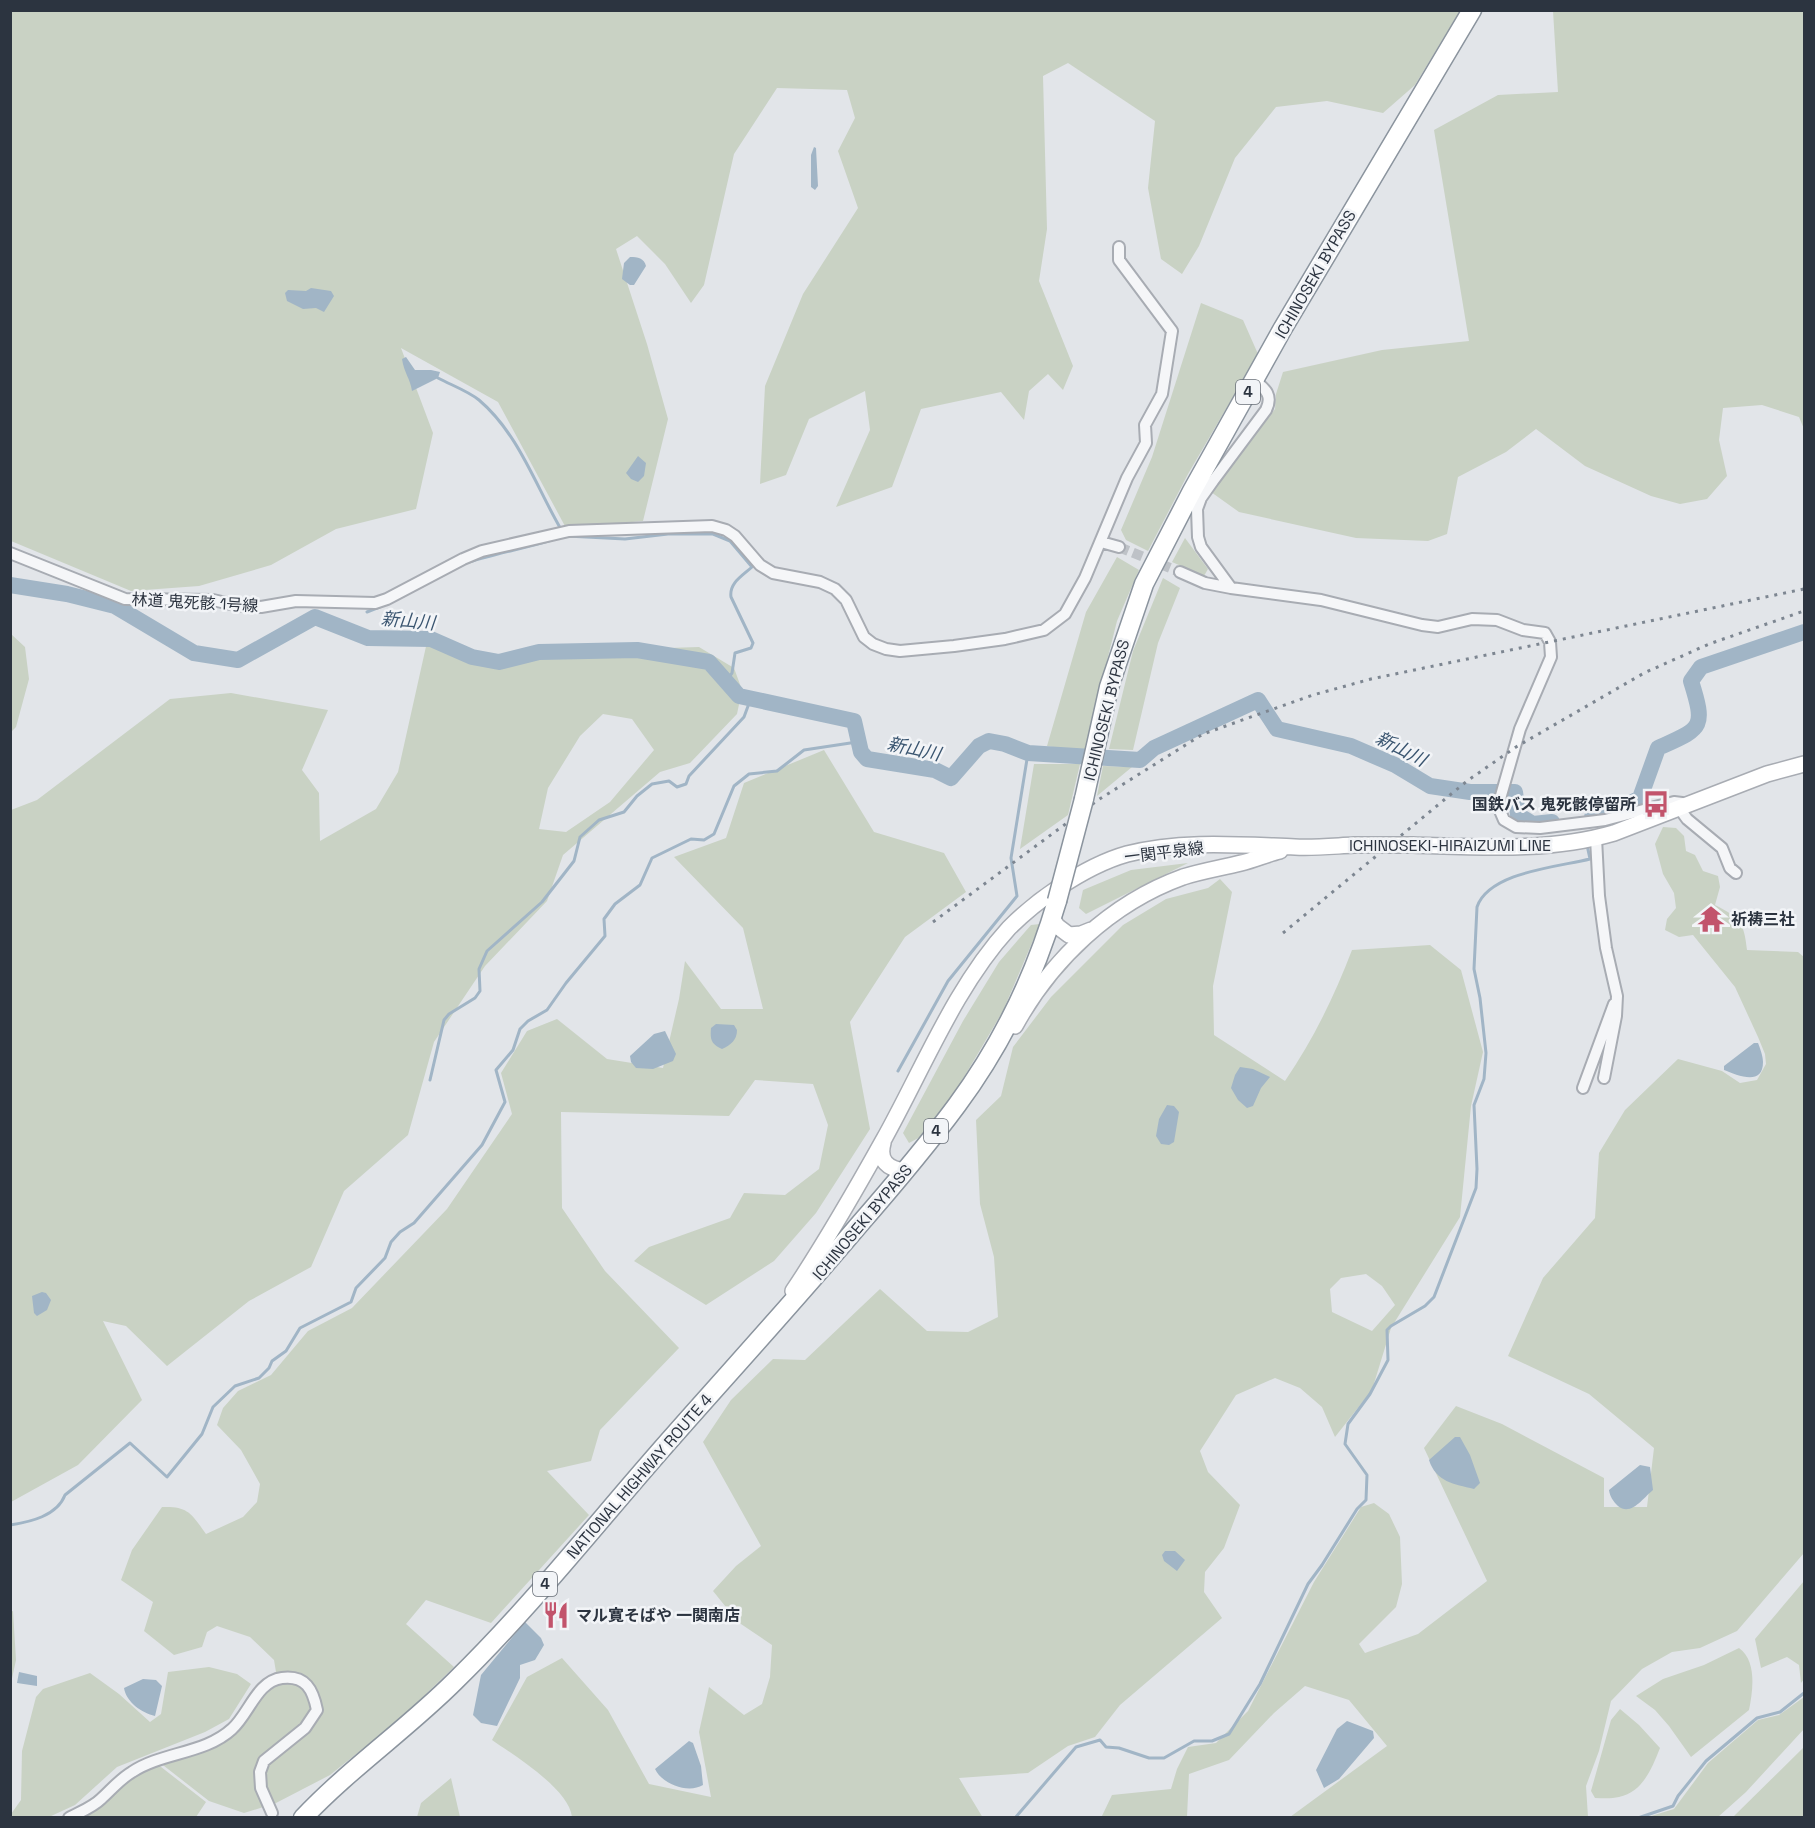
<svg xmlns="http://www.w3.org/2000/svg" width="1815" height="1828" viewBox="0 0 1815 1828" font-family="'Space Grotesk','Noto Sans JP',sans-serif">
	<style>
		.green { fill: #c9d2c4; fill-rule: evenodd }
		.water { fill: #a1b5c6 }
		.lines { fill: none; stroke-linecap: round; stroke-linejoin: round }
		.stream { stroke: #a1b5c6; stroke-width: 3 }
		.river { stroke: #a1b5c6; stroke-width: 16 }
		.minor-tunnel { stroke: #bec2c7; stroke-width: 10; stroke-dasharray: 10 5; stroke-linecap: butt }
		.minor-casing { stroke: #a8acb3; stroke-width: 14 }
		.secondary-casing { stroke: #a8acb3; stroke-width: 18 }
		.trunk-casing { stroke: #8b949e; stroke-width: 21 }
		.minor { stroke: #f5f6f8; stroke-width: 10 }
		.secondary { stroke: #fff; stroke-width: 15 }
		.trunk { stroke: #fff; stroke-width: 18 }
		.rail { stroke: #7d8691; stroke-width: 3; stroke-dasharray: 3 6; stroke-linecap: butt }
		.secondary-bridge-casing { stroke: #a8acb3; stroke-width: 18; stroke-linecap: butt }
		.trunk-bridge-casing { stroke: #8b949e; stroke-width: 21; stroke-linecap: butt }
		.secondary-bridge { stroke: #fff; stroke-width: 15 }
		.trunk-bridge { stroke: #fff; stroke-width: 18 }
		.labels { text-anchor: middle; stroke-width: 5; stroke-linejoin: round; paint-order: stroke }
		.shield { fill: #f2f4f7; stroke: #676e77; stroke-width: 1.5 }
		.shield-label { font-size: 15px; font-weight: bold; fill: #2c3440 }
		.street-label { font-size: 16px; fill: #2c3440; stroke: #f2f4f7 }
		.poi-label { font-size: 16px; font-weight: bold; fill: #2c3440; stroke: #f2f4f7; text-anchor: start }
		.water-label { font-size: 18px; font-style: italic; fill: #3a5570; stroke: #f2f4f7 }
	</style>
	<rect width="100%" height="100%" fill="#e2e5e9"/>
	<path class="green" d="M11,11H1460L1415,85L1383,113L1327,101L1276,107L1235,158L1199,246L1182,274L1161,259L1148,188L1155,121L1068,63L1043,76L1047,229L1039,281L1073,366L1063,390L1048,374L1029,391L1024,420L1001,392L921,409L892,487L836,507L870,430L865,391L809,419L786,475L760,484L765,386L803,294L858,208L838,151L855,118L847,90L777,88L734,154L704,285L691,303L665,264L637,236L616,249L647,344L668,419L643,521L566,528L498,402L401,348L433,433L416,509L336,529L271,565L199,586L131,591L11,541Z
		M1553,11H1804V429L1799,417L1762,405L1723,408L1719,440L1727,476L1707,499L1680,504L1651,496L1585,466L1536,429L1506,452L1458,477L1447,534L1428,541L1356,538L1239,512L1211,492L1275,409L1276,394L1283,372L1382,350L1469,341L1434,130L1498,95L1558,92Z
		M1201,303L1243,320L1258,354L1188,474L1148,551L1126,540L1121,530L1152,457Z
		M1185,538L1208,569L1204,576L1172,562Z
		M1117,557L1139,570L1117,621L1084,752L1047,746L1086,612Z
		M1163,578L1180,588L1158,643L1133,750L1109,749L1133,651Z
		M11,634L25,647L29,679L16,727L11,732Z
		M427,642L486,666L538,649L634,654L668,648L699,647L734,668L742,690L737,714L690,763L660,772L563,855L547,901L485,966L434,1042L408,1135L344,1191L311,1267L249,1301L167,1366L126,1326L103,1321L142,1400L78,1465L11,1502V810L37,800L170,699L231,693L328,710L302,770L319,793L320,841L376,809L398,772ZM603,714L632,719L654,750L610,802L566,832L539,829L548,788L580,736Z
		M824,750L874,832L944,853L966,892L905,937L850,1022L870,1129L816,1213L774,1261L706,1305L634,1261L649,1247L730,1218L744,1193L785,1195L819,1169L828,1125L813,1084L755,1080L729,1116L561,1112L562,1208L605,1271L679,1348L600,1430L591,1461L547,1471L589,1515L491,1623L426,1600L406,1624L454,1667L401,1718L330,1775L276,1803L244,1813L209,1801L159,1762L228,1735L277,1678L274,1660L250,1637L217,1626L207,1632L202,1647L174,1655L144,1631L153,1602L121,1580L132,1550L162,1507C188,1506 191,1513 206,1534L243,1517L257,1502L260,1484L241,1450L217,1425L223,1408L238,1391L271,1375L308,1331L352,1308L447,1209L512,1114L501,1073L527,1031L557,1019L607,1059L663,1068L679,999L685,961L721,1009H763L743,928L674,857L726,838L744,783Z
		M1034,764H1080L1068,815L1020,849Z
		M1103,766L1132,767L1097,796Z
		M1663,827L1676,828L1684,836L1686,851L1695,855L1703,871L1718,876L1720,887L1715,905C1740,918 1744,922 1747,950L1798,952L1804,957V1553L1737,1631L1700,1648L1672,1652L1642,1669L1611,1701L1599,1751L1586,1786L1588,1817H1290L1387,1746L1349,1700L1305,1686L1274,1713L1229,1760L1189,1774L1187,1817L1101,1818L1112,1795L1171,1789L1177,1769L1188,1747L1216,1743L1248,1711L1314,1582L1361,1507L1374,1503L1389,1514L1400,1537L1402,1584L1396,1607L1359,1644L1365,1653L1418,1634L1487,1581L1424,1448L1456,1406L1502,1424L1604,1478V1507H1647L1654,1448L1589,1394L1508,1356L1543,1278L1595,1218L1599,1153L1625,1110L1678,1059L1722,1071L1740,1083L1757,1080L1766,1064L1765,1054L1758,1037L1735,987L1693,935L1679,937L1665,930L1667,919L1676,908L1674,893L1663,874L1655,844Z
		M1188,863L1086,914L1079,908L1083,890L1131,870Z
		M1220,879L1232,892L1213,986L1214,1035L1285,1081C1313,1040 1334,997 1352,950L1430,945L1461,970L1483,1052L1471,1106L1460,1217L1391,1328L1372,1390L1335,1437L1322,1407L1300,1388L1275,1378L1236,1395L1200,1451L1208,1472L1240,1505L1224,1548L1205,1572L1204,1592L1222,1618L1120,1705L1095,1737L1068,1746L1028,1773L959,1778L983,1818L572,1817C569,1789 515,1756 492,1740L527,1677L562,1658L608,1710L649,1784L711,1797L699,1732L709,1687L744,1715L762,1704L770,1677L772,1645L738,1622L713,1591L736,1566L761,1546L703,1442L731,1400L773,1359L805,1360L880,1289L927,1331L968,1332L998,1317L994,1257L980,1204L976,1120L1001,1096L1013,1047L1051,997L1123,925L1166,899L1208,888ZM1366,1274L1382,1286L1395,1305L1372,1331L1332,1312L1330,1289L1341,1278Z
		M1040,924L1003,1011L957,1089L924,1135L909,1143L903,1133L963,1021L999,962L1031,925Z
		M1804,1581V1679L1801,1683L1799,1665L1787,1657L1761,1668L1755,1639Z
		M13,1611L16,1660L11,1683L10,1612Z
		M1739,1648C1757,1661 1753,1690 1749,1710L1691,1757L1669,1726L1655,1710L1636,1696L1663,1679L1704,1665Z
		M209,1667L237,1674L251,1684L229,1719L205,1732L117,1767L75,1805L49,1817H11V1814L21,1800L22,1751L36,1697L43,1689L90,1673L119,1694L150,1722L161,1714L168,1672Z
		M1804,1697V1729L1746,1792L1718,1817H1648L1674,1809L1708,1763L1758,1720L1779,1715Z
		M1620,1709L1639,1725L1660,1748C1652,1768 1643,1792 1619,1797C1611,1799 1602,1798 1595,1798L1591,1791L1611,1720Z
		M1804,1747V1817H1733Z
		M156,1763L206,1802L196,1817L77,1818L134,1766Z
		M451,1778L460,1817H417L421,1803Z"/>
	<path class="water" d="M814,147L816,148L818,186L815,190L811,187V155Z
		M630,257C638,257 644,258 646,266L634,285H630L622,279L624,263Z
		M311,288L331,291L334,296L324,312L316,308L303,309L287,301L285,293L288,290L306,291Z
		M406,357L415,370H431L440,372L438,378L412,391C410,378 404,373 402,359Z
		M638,456L646,463L644,476L638,482L631,479L626,473Z
		M716,1024L734,1025L737,1030C737,1040 731,1045 722,1049C711,1044 710,1040 711,1028Z
		M665,1031L676,1054L673,1061L653,1069L636,1068L631,1062L630,1056L654,1034Z
		M1754,1043H1758C1760,1048 1763,1056 1763,1062C1763,1087 1737,1075 1724,1070V1066Z
		M1240,1067L1253,1069L1270,1077L1261,1088L1253,1106L1247,1108L1238,1100L1231,1088L1235,1075Z
		M1167,1105L1174,1106L1179,1112L1174,1142L1169,1145L1161,1144L1156,1136L1159,1119Z
		M42,1292L46,1293L51,1300L47,1310L37,1316L34,1313L32,1296Z
		M1455,1437H1460L1470,1455L1480,1483L1474,1489C1454,1484 1436,1482 1429,1460Z
		M1640,1465L1650,1467L1653,1490C1644,1497 1631,1517 1618,1506C1613,1501 1610,1497 1609,1490Z
		M1165,1551H1175L1185,1560L1177,1571L1164,1561L1162,1555Z
		M525,1622L541,1638L544,1645L535,1660L520,1665V1678L497,1726L481,1723L473,1715L481,1675Z
		M19,1672L37,1676V1686L17,1683Z
		M143,1679L156,1680L162,1686L155,1716C142,1713 126,1702 124,1688Z
		M1347,1721L1373,1731L1374,1738L1339,1779L1324,1788L1316,1770L1337,1729Z
		M689,1741L693,1743L701,1766L703,1785C688,1794 662,1784 655,1769Z"/>
	<g class="lines">
		<path class="stream" d="M438,378C451,385 468,391 479,400C519,434 536,487 562,531
			M567,536L625,539L668,534H713L730,541L752,567C742,576 729,583 731,597L753,643L751,648L735,653L732,673L726,681
			M463,564C492,554 522,549 552,540
			M367,612L382,606
			M898,1071L948,981L1017,896L1011,858L1028,753
			M430,1080L444,1020L449,1014L475,998L480,991L479,969L487,951L542,902L574,861L580,837L599,820L624,812L637,796L652,784L669,781L677,787L686,784L689,776L744,717L751,698
			M10,1525C30,1522 57,1516 65,1495L130,1443L167,1477L202,1434L213,1407L235,1386L259,1378L269,1368L272,1361L286,1351L300,1328L351,1302L356,1288L385,1258L391,1242L400,1232L414,1223L482,1145L505,1102L496,1070L513,1050L520,1029L528,1021L547,1010L566,983L605,936L604,919L615,904L640,885L652,858L691,839L704,840L714,834L734,786L749,774L777,771L804,750L857,742
			M1015,1818L1076,1747L1100,1740L1106,1747L1119,1748L1149,1758H1164L1194,1741H1212L1229,1734L1260,1684L1308,1584L1322,1565L1357,1509L1366,1500L1367,1475L1345,1444L1348,1424L1370,1394L1388,1360L1387,1330L1391,1326L1425,1306L1434,1297L1476,1188L1477,1169L1474,1105L1484,1079L1486,1053L1480,998L1474,969L1477,907C1489,872 1558,867 1590,859L1587,845
			M1638,1818L1673,1806L1678,1796L1706,1761L1757,1718L1780,1712L1804,1693"/>
		<path class="river" d="M10,585L67,594L115,606L194,653L238,660L315,617L368,638L431,639L472,657L499,662L539,652L637,650L709,662L739,696L854,721L861,752L867,759L935,770L951,778L979,746L989,741L1005,744L1028,753L1140,760L1154,748L1258,700L1277,729L1351,746L1395,765L1430,786L1470,792H1515L1518,815L1533,824L1552,822
			M1592,817L1611,814L1640,798L1658,748C1702,728 1706,729 1691,681L1701,667L1804,632"/>
		<path class="minor-tunnel" d="M1119,547L1180,572"/>
		<defs>
			<path id="minor" d="M1254,380C1266,389 1273,396 1266,410L1213,481L1201,498L1197,509L1198,537L1201,547L1231,588L1321,600L1422,625L1438,627L1472,619L1497,620L1523,630L1545,633L1550,642L1551,657L1520,729L1498,806L1504,820L1516,827L1540,828L1605,820L1674,802L1682,803
				M1101,542L1119,547
				M10,553L125,599L213,600L235,605L261,607L296,601L375,603L387,599L463,559L482,551L569,531L712,526L726,530L735,536L760,565L773,573L820,582L835,589L846,600L864,637L873,644L886,649L900,651L954,646L1005,639L1044,630L1065,614L1085,578L1127,478L1146,443L1145,425L1162,394L1172,331L1119,260V247
				M1180,572L1205,583L1231,588
				M1679,808L1687,819L1722,848L1730,868L1736,873
				M1596,838L1599,896L1606,948L1617,996L1616,1016L1604,1078
				M1583,1088L1614,1004
				M69,1818C80,1812 93,1807 101,1799C111,1790 120,1779 132,1772C162,1752 205,1754 232,1729C249,1714 257,1681 282,1678C306,1675 313,1690 317,1710L305,1728L264,1761L260,1772L261,1788L272,1813"/>
			<path id="secondary" d="M1413,845C1480,847 1549,852 1614,833L1767,774L1804,764
				M1052,918L1057,926L1069,935L1081,934L1091,930
				M1015,1026C1051,960 1111,903 1183,877C1202,871 1221,868 1241,863C1254,860 1267,854 1280,851
				M883,1143C878,1161 888,1169 905,1171
				M793,1291C826,1242 855,1191 884,1139C923,1069 955,987 1009,928C1024,913 1040,900 1058,888C1079,874 1102,861 1127,854C1181,840 1240,845 1295,847C1314,848 1334,846 1354,845"/>
			<path id="trunk" d="M1084,799L1109,687L1144,584L1192,491L1283,328L1472,10
				M303,1818C349,1769 407,1729 455,1681C534,1604 602,1516 675,1434C736,1365 798,1297 858,1226C892,1187 926,1147 957,1105C1002,1044 1036,973 1057,901"/>
		</defs>
		<use href="#minor" class="minor-casing"/>
		<use href="#secondary" class="secondary-casing"/>
		<use href="#trunk" class="trunk-casing"/>
		<use href="#minor" class="minor"/>
		<use href="#secondary" class="secondary"/>
		<use href="#trunk" class="trunk"/>
		<path class="rail" d="M933,922L1098,800L1203,734L1313,695L1371,679L1804,589
			M1283,933L1467,781L1516,747L1644,673L1709,644L1804,611"/>
		<defs>
			<path id="secondary-bridge" d="M1354,845H1413"/>
			<path id="trunk-bridge" d="M1057,901L1084,799"/>
		</defs>
		<use href="#secondary-bridge" class="secondary-bridge-casing"/>
		<use href="#trunk-bridge" class="trunk-bridge-casing"/>
		<use href="#secondary-bridge" class="secondary-bridge"/>
		<use href="#trunk-bridge" class="trunk-bridge"/>
	</g>
	<defs>
		<symbol id="bus-bare" viewBox="-9 -9 18 18"><path d="M-5-6H5V4H4V6H2V4H-2V6H-4V4H-5ZM-3.5-4V0h7V-4ZM-3.5 1.2v1.5H-2V1.2ZM2 1.2v1.5H3.5V1.2Z" fill="#c2546c" stroke="#f2f4f7" stroke-width="2.5" paint-order="stroke"/></symbol>
		<symbol id="temple-bare" viewBox="-9 -9 18 18"><path d="M0-6L5-2H3V0L6.5 2.5H4V6H1.5V3h-3V6H-4V2.5H-6.5L-3 0V-2H-5Z" fill="#c2546c" stroke="#f2f4f7" stroke-width="2.5" paint-order="stroke"/></symbol>
		<symbol id="restaurant-bare" viewBox="-9 -9 18 18"><path d="M-5-6h1v4h1v-4h1v4h1v-4h1v5L-1.5 .5V6h-2V.5L-5-1ZM5-6V6H3V1.5H1.5Q1.5-4 5-6Z" fill="#c2546c" stroke="#f2f4f7" stroke-width="2.5" paint-order="stroke"/></symbol>
	</defs>
	<g fill-rule="evenodd">
		<use href="#bus-bare" x="1637" y="785" width="38" height="38"/>
		<use href="#temple-bare" x="1692" y="900" width="38" height="38"/>
		<use href="#restaurant-bare" x="537" y="1596" width="38" height="38"/>
	</g>
	<g class="labels">
		<g class="shield">
			<rect x="1236" y="380" width="24" height="24" rx="4.5"/>
			<rect x="924" y="1119" width="24" height="24" rx="4.5"/>
			<rect x="533" y="1572" width="24" height="24" rx="4.5"/>
		</g>
		<g class="shield-label">
			<text x="1248" y="397">4</text>
			<text x="936" y="1136">4</text>
			<text x="545" y="1589">4</text>
		</g>
		<g class="street-label">
			<text transform="translate(1315 274) rotate(-60)" y="6">ICHINOSEKI BYPASS</text>
			<text transform="translate(195 602) rotate(3)" y="6">林道 鬼死骸 1号線</text>
			<text transform="translate(1106 710) rotate(-76)" y="6">ICHINOSEKI BYPASS</text>
			<text x="1450" y="851">ICHINOSEKI-HIRAIZUMI LINE</text>
			<text transform="translate(1164 852) rotate(-7)" y="6">一関平泉線</text>
			<text transform="translate(862 1222) rotate(-50)" y="6">ICHINOSEKI BYPASS</text>
			<text transform="translate(639 1476) rotate(-49)" y="6">NATIONAL HIGHWAY ROUTE 4</text>
		</g>
		<g class="poi-label">
			<text x="1636" y="810" text-anchor="end">国鉄バス 鬼死骸停留所</text>
			<text x="1731" y="925">祈祷三社</text>
			<text x="576" y="1621">マル寛そばや 一関南店</text>
		</g>
		<g class="water-label">
			<text transform="translate(408 621) rotate(5)" y="6">新山川</text>
			<text transform="translate(914 749) rotate(12)" y="6">新山川</text>
			<text transform="translate(1401 749) rotate(27)" y="6">新山川</text>
		</g>
	</g>
	<rect width="1815" height="1828" fill="none" stroke="#2c3440" stroke-width="24"/>
</svg>
